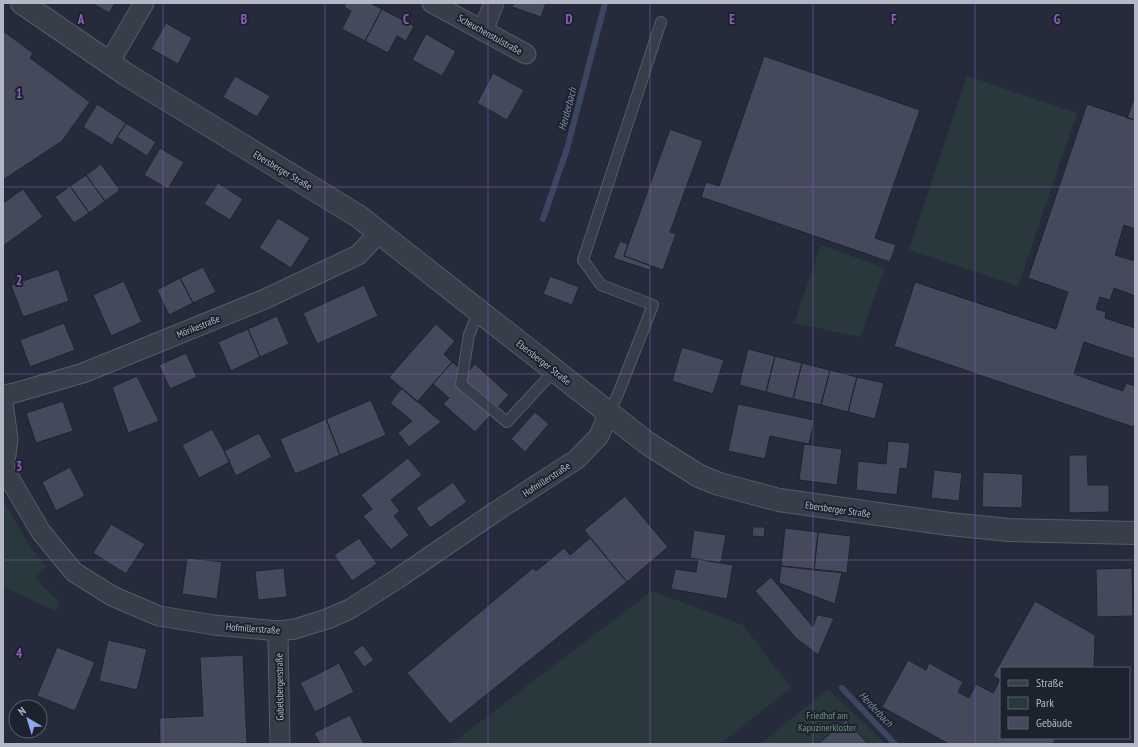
<svg xmlns="http://www.w3.org/2000/svg" width="1138" height="747" viewBox="0 0 1138 747" font-family="'PT Sans Narrow',sans-serif">
	<style>
		.green { fill: #28383c }
		.lines { fill: none; stroke-linecap: round; stroke-linejoin: round }
		.stream { stroke: #3c4662; stroke-width: 6 }
		.building { fill: #444a5b; stroke: #1f2431 }
		.service-casing { stroke: #565b68; stroke-width: 12 }
		.minor-casing { stroke: #565b68; stroke-width: 21 }
		.tertiary-casing { stroke: #565b68; stroke-width: 24 }
		.service { stroke: #383d4a; stroke-width: 10 }
		.minor { stroke: #383d4a; stroke-width: 19 }
		.tertiary { stroke: #383d4a; stroke-width: 22 }
		.grid { fill: none; stroke: #8f5dc1; stroke-width: 1; stroke-opacity: 0.55 }
		.labels { text-anchor: middle; stroke-width: 4; stroke-linejoin: round; paint-order: stroke }
		.street-label { font-size: 10px; fill: #b4b8c6; stroke: #1d222f }
		.park-label { font-size: 10px; fill: #6d957c; stroke: #1d222f }
		.water-label { font-size: 11px; font-style: italic; fill: #7e8bab; stroke: #1d222f }
		.grid-label { font-size: 13px; text-anchor: middle; font-weight: bold; fill: #8f5dc1; stroke: #1d222f; stroke-width: 4; stroke-linejoin: round; paint-order: stroke }
	</style>
	<rect width="100%" height="100%" fill="#252b3a"/>
	<path class="green" d="M967,76L1077,113L1018,286L909,250Z
		M821,245L885,268L860,337L794,323Z
		M3,501L8,508L27,542L46,567L35,578L60,603L56,611L3,587Z
		M652,591L743,625L791,688L720,744H451Z
		M828,689L886,744H760Z"/>
	<g class="lines">
		<path class="stream" d="M543,219L567,149L605,3
			M842,688L895,744"/>
	</g>
	<path class="building" d="M92,3H115L109,13Z
		M346,3H370L382,9L365,41L342,29L351,11L344,7Z
		M514,3H546L541,17L512,7Z
		M382,9L414,26L406,41L397,36L388,53L365,41Z
		M166,23L192,38L178,64L151,49Z
		M3,31L33,53L30,58L90,102L62,141L3,180Z
		M426,34L456,51L442,76L412,60Z
		M764,56L920,110L875,238L896,245L890,262L701,197L706,182L719,186Z
		M493,73L524,90L507,120L477,103Z
		M235,76L270,96L257,117L223,97Z
		M1135,96V120L1127,118Z
		M97,104L126,123L112,145L83,127Z
		M1087,104L1135,120V229L1124,225L1115,255L1135,261V296L1114,288L1110,300L1100,297L1096,309L1106,312L1105,318L1135,328V359L1084,342L1074,374L1123,391L1126,383L1135,386V423L1133,427L894,346L915,282L1056,329L1068,292L1028,278Z
		M126,123L156,142L147,156L117,137Z
		M670,129L703,141L670,232L676,234L663,270L624,256Z
		M160,148L184,162L168,189L144,175Z
		M101,164L120,190L105,201L86,175Z
		M86,175L105,201L89,213L70,186Z
		M218,183L243,199L230,220L204,204Z
		M70,186L89,213L74,223L55,197Z
		M23,189L43,217L3,246V203Z
		M278,218L310,238L291,268L259,248Z
		M620,241L628,244L624,256L651,266L649,270L613,258Z
		M203,267L216,292L193,303L180,278Z
		M58,269L69,301L23,317L11,285Z
		M550,276L579,287L572,305L543,294Z
		M180,278L193,303L169,315L157,290Z
		M124,281L142,322L111,336L93,295Z
		M364,285L378,316L317,344L303,313Z
		M277,316L289,344L260,357L248,329Z
		M64,323L75,350L30,367L20,340Z
		M436,324L455,341L444,354L452,362L417,402L389,377Z
		M248,329L260,357L231,371L218,342Z
		M682,347L724,360L713,394L672,381Z
		M748,349L775,356L766,392L739,385Z
		M186,353L197,377L170,389L159,365Z
		M775,356L802,363L793,399L766,392Z
		M452,362L466,374L475,364L509,395L475,432L443,404L449,398L433,384Z
		M802,363L830,370L821,405L793,399Z
		M830,370L857,377L848,412L821,405Z
		M137,376L159,421L128,433L112,387Z
		M857,377L884,383L875,419L848,412Z
		M402,388L441,422L409,447L398,433L412,421L390,403Z
		M371,400L386,435L340,455L326,419Z
		M63,401L73,431L36,443L26,413Z
		M738,404L814,420L809,444L770,436L765,459L728,451Z
		M535,412L549,424L525,452L511,439Z
		M326,419L340,455L295,474L280,439Z
		M212,429L230,462L199,478L182,445Z
		M259,433L272,457L236,476L224,451Z
		M888,441L910,443L907,469L900,468L897,495L856,490L858,461L886,464Z
		M804,444L842,449L837,485L799,480Z
		M1069,455H1087L1088,485H1109V512L1069,513Z
		M408,458L422,475L391,500L400,511L394,516L409,535L391,550L363,516L372,509L361,495Z
		M70,467L85,496L56,511L42,482Z
		M934,470L962,473L959,501L931,498Z
		M983,472L1023,474L1022,508L982,507Z
		M453,482L467,502L430,528L416,508Z
		M625,496L668,547L627,582L584,530Z
		M111,524L145,544L126,574L93,553Z
		M753,527H765L764,537L752,536Z
		M785,528L818,532L814,570L781,566Z
		M694,530L726,535L721,563L690,558Z
		M818,532L851,536L847,573L814,570Z
		M359,538L377,564L352,581L334,555Z
		M590,538L627,582L450,724L407,673L533,568L536,571L564,548L570,555Z
		M187,558L222,562L217,599L182,594Z
		M698,559L733,565L727,599L671,589L675,569L696,572Z
		M781,566L842,572L835,604L779,583Z
		M284,568L287,597L258,600L255,571Z
		M1132,568L1133,616L1097,617L1096,569Z
		M771,577L813,627L817,615L834,618L818,655L796,638L755,591Z
		M1035,601L1095,635L1094,668H1001V738H1056L1053,744H949L882,707L908,660L926,670L929,663L963,682L958,692L969,698L976,684L993,693L1000,680L993,676Z
		M108,640L147,649L137,690L99,681Z
		M363,645L374,660L364,667L353,652Z
		M57,647L95,662L75,711L37,696Z
		M243,655L247,743L220,744H160L159,718L203,716L200,657Z
		M339,663L354,692L315,712L300,683Z
		M350,715L364,744H320L314,733Z
		M846,720L868,744H818Z"/>
	<g class="lines">
		<defs>
			<path id="service" d="M479,310L469,335L461,384L507,422L555,370
				M609,412L618,394L653,305L601,285L583,260L661,22"/>
			<path id="minor" d="M432,3L526,54
				M483,31L494,3
				M109,63L144,3
				M3,395L14,393L83,373L265,299L358,255L380,232
				M3,403L8,439L4,469L41,532L74,572L112,596L159,616L214,625L279,631L295,629L327,619L350,609L397,579L495,512L577,459L599,436L609,412
				M279,631L278,639L280,744"/>
			<path id="tertiary" d="M22,3L127,75L358,216L647,443L699,476L719,484L779,500L949,524L1009,530L1135,533"/>
		</defs>
		<use href="#service" class="service-casing"/>
		<use href="#minor" class="minor-casing"/>
		<use href="#tertiary" class="tertiary-casing"/>
		<use href="#service" class="service"/>
		<use href="#minor" class="minor"/>
		<use href="#tertiary" class="tertiary"/>
	</g>
	<path class="grid" d="M163,3V744M325,3V744M488,3V744M650,3V744M813,3V744M975,3V744M3,187H1135M3,374H1135M3,560H1135"/>
	<g class="labels">
		<g class="street-label">
			<text transform="translate(490 34) rotate(29)" y="4">Scheuchenstulstraße</text>
			<text transform="translate(283 170) rotate(31)" y="4">Ebersberger Straße</text>
			<text transform="translate(198 326) rotate(-22)" y="4">Mörikestraße</text>
			<text transform="translate(544 362) rotate(38)" y="4">Ebersberger Straße</text>
			<text transform="translate(546 479) rotate(-33)" y="4">Hofmillerstraße</text>
			<text transform="translate(838 509) rotate(8)" y="4">Ebersberger Straße</text>
			<text transform="translate(253 628) rotate(4)" y="4">Hofmillerstraße</text>
			<text transform="translate(279 687) rotate(-91)" y="4">Gabelsbergerstraße</text>
		</g>
		<g class="park-label">
			<text x="827" y="719">Friedhof am<tspan x="827" dy="12">Kapuzinerkloster</tspan></text>
		</g>
		<g class="water-label">
			<text transform="translate(567 109) rotate(-75)" y="4">Herderbach</text>
			<text transform="translate(876 709) rotate(47)" y="4">Herderbach</text>
		</g>
	</g>
	<g class="grid-label">
		<text x="81" y="24">A</text>
		<text x="244" y="24">B</text>
		<text x="406" y="24">C</text>
		<text x="569" y="24">D</text>
		<text x="732" y="24">E</text>
		<text x="894" y="24">F</text>
		<text x="1057" y="24">G</text>
		<text x="19" y="98">1</text>
		<text x="19" y="285">2</text>
		<text x="19" y="471">3</text>
		<text x="19" y="658">4</text>
	</g>
	<rect width="1138" height="747" fill="none" stroke="#b4b8c6" stroke-width="8"/>
	<rect x="1000" y="667" width="130" height="72" fill="#1d222f" stroke="#595e6b"/>
	<rect x="1008" y="680" width="20" height="6" fill="#383d4a" stroke="#595e6b"/>
	<text x="1036" y="687" font-size="12" fill="#b4b8c6">Straße</text>
	<rect x="1008" y="697" width="20" height="12" fill="#28383c" stroke="#595e6b"/>
	<text x="1036" y="707" font-size="12" fill="#b4b8c6">Park</text>
	<rect x="1008" y="717" width="20" height="12" fill="#444a5b" stroke="#595e6b"/>
	<text x="1036" y="727" font-size="12" fill="#b4b8c6">Gebäude</text>
	<g transform="translate(28 719) rotate(322)"><circle r="19" fill="#1d222f" stroke="#595e6b"/>
	<path d="M0-3L7 15L0 10L-7 15Z" fill="#90a7ef"/>
	<text y="-6" font-size="11" font-weight="bold" text-anchor="middle" fill="#b4b8c6">N</text>
	</g>
</svg>
